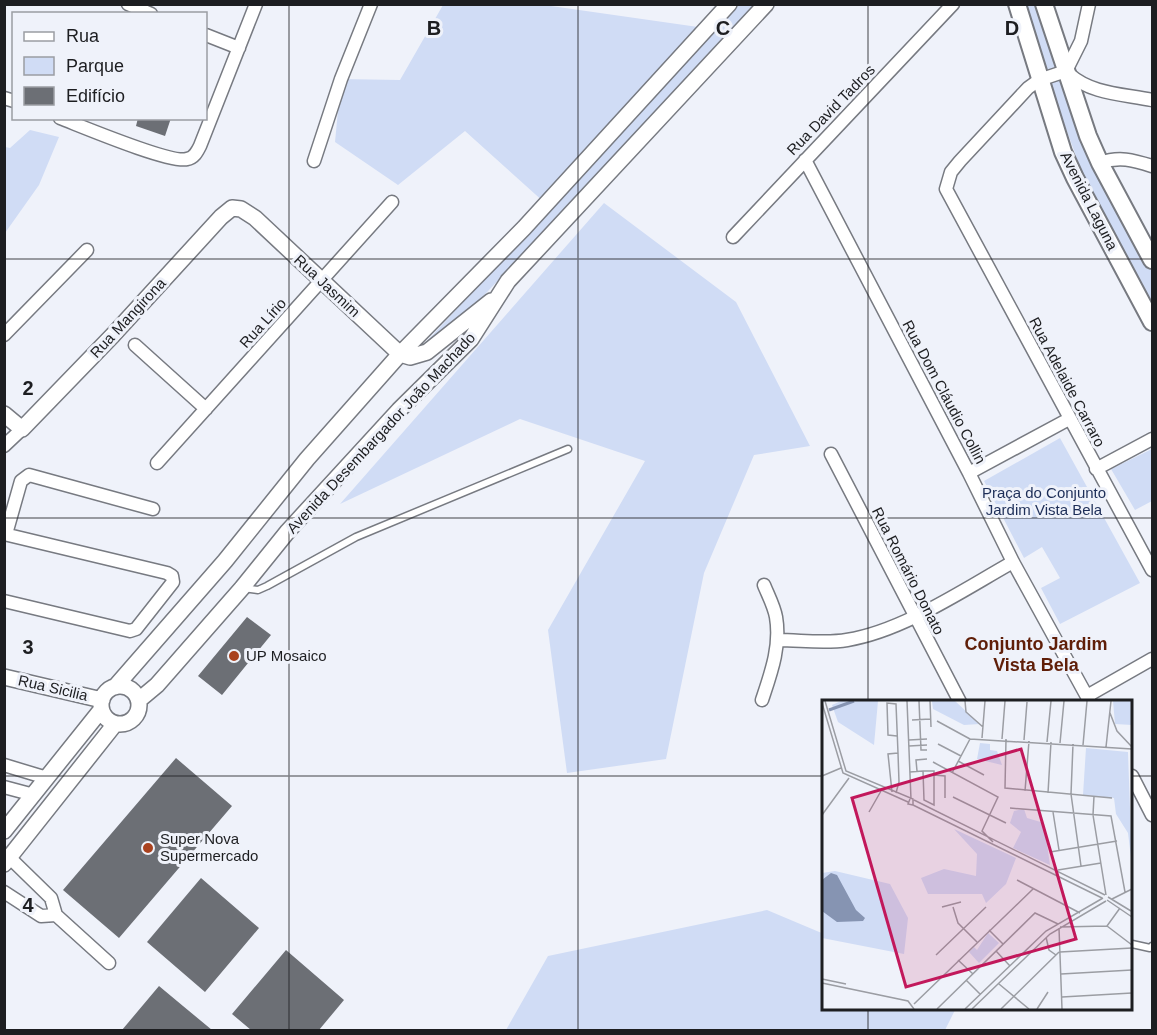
<svg xmlns="http://www.w3.org/2000/svg" width="1157" height="1035" viewBox="0 0 1157 1035" font-family="Helvetica,sans-serif">
	<style>
		.green { fill: #d0dcf5 }
		.building { fill: #6c6f75 }
		.lines { fill: none; stroke-linecap: round; stroke-linejoin: round }
		.service-casing { stroke: #777a81; stroke-width: 9 }
		.minor-casing { stroke: #777a81; stroke-width: 15 }
		.tertiary-casing { stroke: #777a81; stroke-width: 18 }
		.secondary-casing { stroke: #777a81; stroke-width: 20 }
		.service { stroke: #fff; stroke-width: 6 }
		.minor { stroke: #fff; stroke-width: 12 }
		.tertiary { stroke: #fff; stroke-width: 15 }
		.secondary { stroke: #fff; stroke-width: 16 }
		.grid { fill: none; stroke: #1d1e21; stroke-width: 1.5; stroke-opacity: 0.55 }
		.poi-dot { fill: #a9421f; stroke: #eff2fa; stroke-width: 2 }
		.labels { text-anchor: middle; stroke-width: 6; stroke-linejoin: round; paint-order: stroke }
		.street-label { font-size: 15px; fill: #1d1e21; stroke: #eff2fa }
		.park-label { font-size: 15px; fill: #1d2e58; stroke: #eff2fa }
		.poi-label { font-size: 15px; fill: #1d1e21; stroke: #eff2fa; text-anchor: start }
		.quarter-label { font-size: 18px; font-weight: bold; fill: #5f1e08; stroke: #eff2fa }
		.inset-river { fill: none; stroke: #8694b2; stroke-width: 3 }
		.inset-road { fill: none; stroke: #9b9da3; stroke-width: 1.5 }
		.view { fill: #c2185b; fill-opacity: 0.15; stroke: #c2185b; stroke-width: 3 }
		.inset-edge { fill: none; stroke: #1d1e21; stroke-width: 3 }
		.grid-label { font-size: 20px; text-anchor: middle; font-weight: bold; fill: #1d1e21; stroke: #eff2fa; stroke-width: 6; stroke-linejoin: round; paint-order: stroke }
	</style>
	<rect width="100%" height="100%" fill="#eff2fa"/>
	<path class="green" d="M443,5H544L698,27L545,203L465,131L398,185L335,142L341,79L400,80Z
		M739,5H761L446,335L427,341Z
		M1026,5H1038L1062,85L1080,127L1108,187L1152,271V302L1080,167L1053,93Z
		M30,130L59,137L39,185L5,233V147L10,148Z
		M604,203L736,302L810,446L754,455L704,573L666,759L567,773L548,630L645,461L520,419L340,504Z
		M1060,438L1140,583L1060,624L1041,588L1060,578L1042,547L1024,558L984,481Z
		M1152,449V501L1135,510L1111,469Z
		M767,910L824,934V1010H955L945,1030H506L548,956Z"/>
	<path class="building" d="M138,118H171L165,136L136,126Z
		M247,617L271,635L222,695L198,676Z
		M176,758L232,806L119,938L63,890Z
		M201,878L259,928L205,992L147,942Z
		M286,950L344,1000L319,1030H251L232,1014Z
		M159,986L183,1006L212,1030H122Z"/>
	<g class="lines">
		<defs>
			<path id="service" d="M243,588L258,590L267,586L356,537L568,449
				M1132,944L1150,948L1152,946"/>
			<path id="minor" d="M128,4L151,14
				M206,35L239,48
				M1066,71L1039,80L1028,88L960,161L951,172L946,189L1152,570
				M1066,71L1081,41L1089,4
				M1069,74C1091,94 1123,94 1152,100
				M4,98L14,101
				M60,118C81,126 171,164 187,159C194,158 197,152 200,146L256,4
				M805,160L969,473L1013,562L1090,702
				M314,161L341,79L371,4
				M1100,163C1119,156 1133,160 1152,166
				M733,237L953,4
				M4,335L87,250
				M135,345L206,409
				M4,446L22,429
				M831,454L960,702
				M157,463L392,202
				M1096,469L1152,439
				M969,473L1069,419
				M4,534L167,573L172,576L173,582L136,629L130,631L4,601
				M6,534L21,481L29,475L153,509
				M778,640C800,640 825,644 847,640C903,631 963,590 1013,562
				M1087,696L1152,659
				M762,700C771,673 781,646 776,617C774,606 768,595 764,585
				M4,765L47,778
				M1132,776L1152,815
				M4,787L34,795
				M10,858L51,898L56,915L109,963
				M4,892L41,916L56,915"/>
			<path id="tertiary" d="M4,414L22,429L113,335L221,217L232,208L241,209L255,218L400,354L410,357L427,352L491,301
				M4,677L102,700
				M101 705a19 19 0 1 1 38 0a19 19 0 1 1-38 0Z
				M115,687L225,561L307,459L400,354L524,228L729,4
				M139,700L157,685L242,588L288,531L399,410L471,339L508,281L766,4
				M4,831L101,710
				M4,864L115,724"/>
			<path id="secondary" d="M1017,4L1063,152L1075,178L1152,322
				M1044,4L1088,136L1100,163L1152,260"/>
		</defs>
		<use href="#service" class="service-casing"/>
		<use href="#minor" class="minor-casing"/>
		<use href="#tertiary" class="tertiary-casing"/>
		<use href="#secondary" class="secondary-casing"/>
		<use href="#service" class="service"/>
		<use href="#minor" class="minor"/>
		<use href="#tertiary" class="tertiary"/>
		<use href="#secondary" class="secondary"/>
	</g>
	<path class="grid" d="M289,4V1030M578,4V1030M868,4V702M4,259H1152M4,518H1152M4,776H824M1132,776H1152M868,1010V1030"/>
	<g class="poi-dot">
		<circle cx="234" cy="656" r="6"/>
		<circle cx="148" cy="848" r="6"/>
	</g>
	<g class="labels">
		<g class="street-label">
			<text transform="translate(831 110) rotate(-46)" y="5">Rua David Tadros</text>
			<text transform="translate(1089 201) rotate(63)" y="5">Avenida Laguna</text>
			<text transform="translate(327 286) rotate(43)" y="5">Rua Jasmim</text>
			<text transform="translate(128 318) rotate(-47)" y="5">Rua Mangirona</text>
			<text transform="translate(263 323) rotate(-48)" y="5">Rua Lírio</text>
			<text transform="translate(1067 382) rotate(62)" y="5">Rua Adelaide Carraro</text>
			<text transform="translate(944 392) rotate(62)" y="5">Rua Dom Cláudio Collin</text>
			<text transform="translate(381 433) rotate(-47)" y="5">Avenida Desembargador João Machado</text>
			<text transform="translate(908 571) rotate(63)" y="5">Rua Romário Donato</text>
			<text transform="translate(53 688) rotate(13)" y="5">Rua Sicilia</text>
		</g>
		<g class="park-label">
			<text x="1044" y="498">Praça do Conjunto<tspan x="1044" dy="17">Jardim Vista Bela</tspan></text>
		</g>
		<g class="poi-label">
			<text x="246" y="661">UP Mosaico</text>
			<text x="160" y="844">Super Nova<tspan x="160" dy="17">Supermercado</tspan></text>
		</g>
		<g class="quarter-label">
			<text x="1036" y="650">Conjunto Jardim<tspan x="1036" dy="21">Vista Bela</tspan></text>
		</g>
	</g>
	<g transform="translate(822 700)">
		<rect width="310" height="310" fill="#eff2fa"/>
		<path d="M19,1H56L52,45L16,22L10,5ZM110,1H133L158,24L142,25L111,9ZM291,1H310V25L293,24ZM158,43L168,44V50L175,51L180,65L155,59ZM264,48L306,52L310,165L306,133L294,114L292,98L261,95ZM202,109L205,118L222,123L228,165L191,148L199,132L188,123L192,111ZM132,129L194,158L184,184L164,203L160,194H106L99,178L122,169L154,176L155,154ZM13,171L68,184L86,218L82,254L0,238V173ZM166,233L177,243L157,263L147,252L152,247L155,250Z" fill="#d0dcf5"/>
		<path d="M9,173L15,175L34,210L43,218L41,221L15,222L0,211V180Z" fill="#8694b2"/>
		<path class="inset-river" d="M7,10L32,1"/>
		<path class="inset-road" d="M3,1L24,71L91,99V105L86,104L88,99M85,1L89,99M97,1L99,50H105M108,1L109,27M143,1L144,12L161,27M0,3L21,73L86,102M288,13L295,31L310,47M90,20L108,19M115,21L148,39M160,38L163,1M148,39L310,49M180,39L183,1M184,39L183,88L290,98M87,40L105,39M202,40L205,2M225,42L229,1M238,43L242,1M116,44L139,56M251,44L249,94L259,166M261,45L265,1M87,46L105,45M284,47L289,1M136,61L162,75M111,62L176,97L160,131L171,142M95,71L94,60L105,59M88,72L101,71H112V105L102,100L101,71M130,73L148,39M112,75L123,76V98M0,76L19,68M203,91L207,41M70,92L66,54L76,53M74,93L77,82L76,53L74,4L65,3L66,35L75,36M226,93L229,42M272,96L271,115L284,195M131,97L184,123M92,100L283,195M91,105L280,198M188,108L289,116L303,192M47,112L59,91M231,112L237,150M0,115L27,78M228,152L295,141M236,170L279,163M195,180L258,213M286,197L309,211M290,199L310,189M285,200L310,217M120,207L139,202M131,207L136,223L155,242M285,226L310,245M238,227L285,226L298,208M237,228L240,309M167,230L181,244M224,237L227,250L234,255M174,251L188,266M238,252L310,248M114,255L164,207M136,260L151,274M239,274L310,270M0,279L24,284M144,280L158,294M0,283L86,301L92,309M177,284L207,309M240,297L310,293M92,304L211,189M115,309L213,213L236,224M143,309L224,231L281,198M150,309L228,234L284,201M179,309L237,252M215,309L226,292"/>
		<path class="view" d="M199,49L254,239L84,287L30,98Z"/>
		<rect width="310" height="310" class="inset-edge"/>
	</g>
	<g class="grid-label">
		<text x="434" y="35">B</text>
		<text x="723" y="35">C</text>
		<text x="1012" y="35">D</text>
		<text x="28" y="395">2</text>
		<text x="28" y="654">3</text>
		<text x="28" y="912">4</text>
	</g>
	<rect width="1157" height="1035" fill="none" stroke="#1d1e21" stroke-width="12"/>
	<rect x="12" y="12" width="195" height="108" fill="#eff2fa" stroke="#9b9da3" stroke-width="1.5"/>
	<rect x="24" y="32" width="30" height="9" fill="#ffffff" stroke="#9b9da3" stroke-width="1.5"/>
	<text x="66" y="42" font-size="18" fill="#1d1e21">Rua</text>
	<rect x="24" y="57" width="30" height="18" fill="#d0dcf5" stroke="#9b9da3" stroke-width="1.5"/>
	<text x="66" y="72" font-size="18" fill="#1d1e21">Parque</text>
	<rect x="24" y="87" width="30" height="18" fill="#6c6f75" stroke="#9b9da3" stroke-width="1.5"/>
	<text x="66" y="102" font-size="18" fill="#1d1e21">Edifício</text>
</svg>
